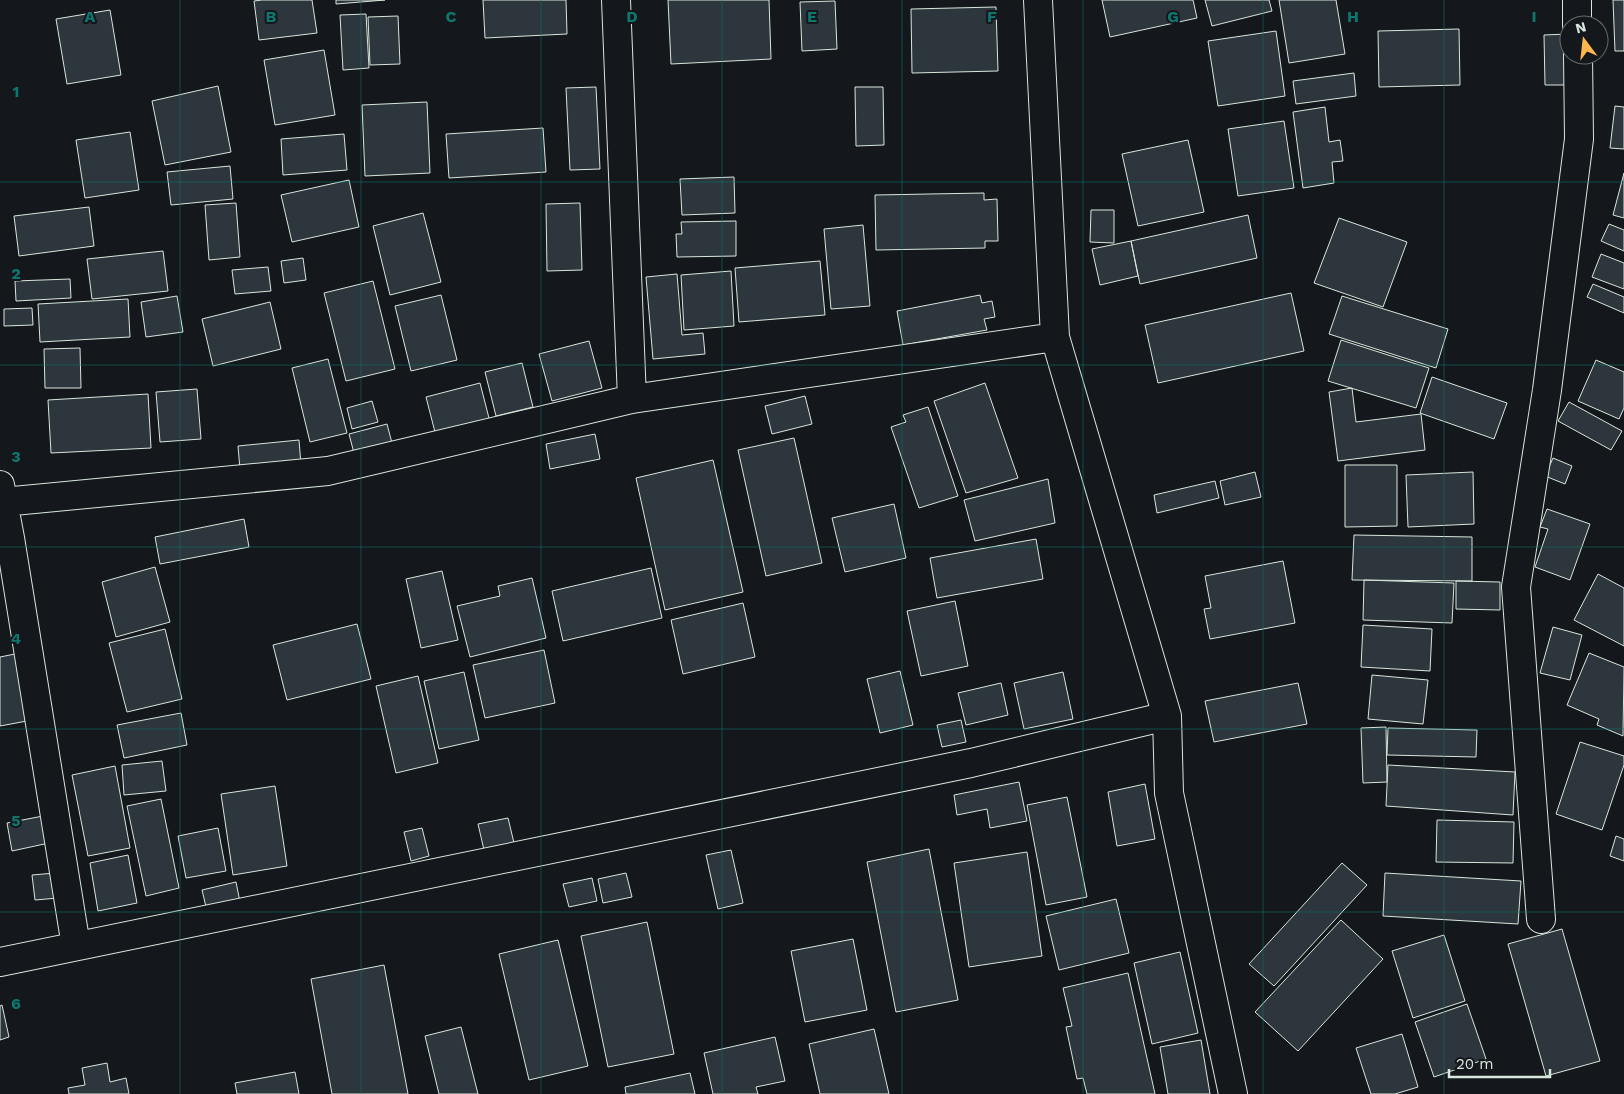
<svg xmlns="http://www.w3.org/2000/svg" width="1624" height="1094" viewBox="0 0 1624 1094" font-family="'Work Sans',sans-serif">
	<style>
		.building { fill: #2c363c; stroke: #d8e6dc }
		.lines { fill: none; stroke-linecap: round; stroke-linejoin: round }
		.minor-casing { stroke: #d8e6dc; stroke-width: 30 }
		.minor { stroke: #14181c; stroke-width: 28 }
		.grid { fill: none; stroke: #0f766e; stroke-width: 1; stroke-opacity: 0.55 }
		.grid-label { font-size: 16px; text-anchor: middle; font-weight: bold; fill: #0f766e; stroke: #14181c; stroke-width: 4; stroke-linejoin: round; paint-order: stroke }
	</style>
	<rect width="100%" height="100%" fill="#14181c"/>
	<path class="building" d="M262,0H312L317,33L259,40L254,1Z
		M336,0H385L336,4Z
		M483,0H566L567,34L485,38Z
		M668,0H769L771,59L671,64Z
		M1102,0H1193L1197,18L1110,37Z
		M1205,0H1269L1272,11L1212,26Z
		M1279,0H1336L1345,54L1289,63Z
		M1613,0H1624V51H1615Z
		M835,1L837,49L802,51L800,2Z
		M996,7L998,71L912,73L911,9Z
		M110,10L121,75L67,84L56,19Z
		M366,14L369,68L343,70L340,15Z
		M398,16L400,64L370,65L368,17Z
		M1459,29L1460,85L1379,87L1378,31Z
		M1276,31L1285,96L1218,106L1208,41Z
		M1567,34L1569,85H1545L1544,35Z
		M324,50L335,115L275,125L264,60Z
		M1354,73L1356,96L1296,104L1293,81Z
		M218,86L231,152L165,165L152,101Z
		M596,87L600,169L570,170L566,88Z
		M855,87H883L884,145L856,146Z
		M427,102L430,173L365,176L362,105Z
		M1615,106L1624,107V149L1610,148Z
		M1325,107L1329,142L1340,140L1343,161L1332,162L1334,183L1303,188L1293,112Z
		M1284,121L1294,188L1238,196L1228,129Z
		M543,128L546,172L449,178L446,134Z
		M130,132L139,190L85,198L76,140Z
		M344,134L347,170L283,175L281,139Z
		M1188,140L1204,212L1138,226L1122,154Z
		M230,166L233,199L171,205L167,172Z
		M1624,173V218L1613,215Z
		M734,177L735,213L682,215L680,179Z
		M349,180L359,227L292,242L281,195Z
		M984,193V200L997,199L998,241H985V248L876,250L875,195Z
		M236,203L240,257L209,260L205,205Z
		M580,203L582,270L547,271L546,204Z
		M89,207L94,246L19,256L14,216Z
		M1091,210H1114V243L1090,242Z
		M423,213L441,282L390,295L373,226Z
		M1248,215L1257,258L1140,284L1131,241Z
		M1339,218L1407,242L1383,307L1314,283Z
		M736,221V256L677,257L676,234H682L681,222Z
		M1609,224L1624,230V251L1601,241Z
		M863,225L870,306L831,309L824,229Z
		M1131,241L1138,276L1100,285L1092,249Z
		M163,251L168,291L92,299L87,259Z
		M1601,254L1624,263V289L1592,277Z
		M303,258L306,280L284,283L281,261Z
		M820,261L825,315L739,322L735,268Z
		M268,267L271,291L235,294L232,270Z
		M731,271L734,326L684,330L681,275Z
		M677,274L682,335L703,333L705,354L653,359L646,277Z
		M70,279L71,298L16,301L15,281Z
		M373,281L395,369L346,381L324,293Z
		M1593,284L1624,297V313L1587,297Z
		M1291,293L1304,351L1158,383L1145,325Z
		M441,295L457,360L411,371L395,306Z
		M980,295L982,303L992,301L995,317L984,319L987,330L903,345L897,311Z
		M177,296L183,332L146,337L141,302Z
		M1342,296L1448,329L1436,368L1329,334Z
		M128,299L130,337L40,342L38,304Z
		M270,302L281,349L213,366L202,319Z
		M32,308L33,325L4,326V309Z
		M1341,340L1429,368L1416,408L1328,381Z
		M589,341L602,388L552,401L539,354Z
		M80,348L81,388H45L44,349Z
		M328,359L347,433L310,442L292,368Z
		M1596,360L1624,372V408L1619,419L1578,401Z
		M522,363L533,407L496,416L485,372Z
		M1432,377L1507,403L1494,439L1420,413Z
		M480,383L490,422L436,436L426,397Z
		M985,383L1018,478L966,493L934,401Z
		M1352,388L1356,422L1421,414L1425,450L1338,461L1329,392Z
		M197,389L201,439L160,442L156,392Z
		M148,394L151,448L51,453L48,400Z
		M805,396L812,424L772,434L765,406Z
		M372,401L378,422L352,429L347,408Z
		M1569,402L1622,431L1611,450L1558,421Z
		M928,407L958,496L919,508L891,427L906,422L903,415Z
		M387,424L393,447L355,457L349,434Z
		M595,434L600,459L550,469L546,444Z
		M794,438L822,563L766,576L738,450Z
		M299,440L301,465L240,470L238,446Z
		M1553,458L1572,466L1565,484L1545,476Z
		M713,460L743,592L665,610L636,478Z
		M1345,465H1397V526L1345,527Z
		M1255,472L1261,497L1225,505L1220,481Z
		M1473,472L1474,524L1408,527L1406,475Z
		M1048,479L1055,523L975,541L964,500Z
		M1215,481L1219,498L1157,513L1154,495Z
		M894,504L906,558L845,572L832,518Z
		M1547,509L1590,524L1570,580L1535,567L1548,529L1540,527Z
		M244,519L249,547L160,564L155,537Z
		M1354,535L1472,537V581L1352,580Z
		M1036,539L1043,579L937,598L930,558Z
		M1283,561L1295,623L1210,639L1204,609L1211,608L1205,576Z
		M155,567L170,622L116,637L102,582Z
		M651,568L662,618L563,641L552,591Z
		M442,571L458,640L421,648L406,579Z
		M1598,574L1624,588V646L1574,620Z
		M532,578L546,638L470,657L457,606L500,596L498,586Z
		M1364,580L1454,583L1452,623L1363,620Z
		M1456,581L1500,582V610L1456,609Z
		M955,601L968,666L921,676L907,611Z
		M743,603L755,657L683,674L671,620Z
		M357,624L371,679L287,700L273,645Z
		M1363,625L1432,629L1430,671L1361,667Z
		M1553,627L1582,635L1570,680L1540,673Z
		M165,629L182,699L127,712L109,643Z
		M544,650L555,703L485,718L473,665Z
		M1589,653L1624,667L1623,736L1597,725L1599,719L1567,705Z
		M15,654L27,721L0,726V657Z
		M900,671L913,725L880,733L867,679Z
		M464,672L479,740L439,749L424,681Z
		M1063,672L1073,719L1024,729L1014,683Z
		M1372,675L1428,680L1423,724L1368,719Z
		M418,676L438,763L396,773L376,686Z
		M1001,683L1008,715L966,725L958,693Z
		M1298,683L1307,724L1214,742L1205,701Z
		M181,713L187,745L124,758L117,725Z
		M961,720L966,742L942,747L937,725Z
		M1386,727L1387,782L1363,783L1361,728Z
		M1388,728L1477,730L1476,757L1387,755Z
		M1580,742L1624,756V765L1602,830L1556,814Z
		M162,761L166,791L124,795L122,765Z
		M1388,765L1515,772L1513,815L1386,806Z
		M115,766L130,848L88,856L72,775Z
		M1019,782L1027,821L990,828L987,809L957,815L954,795Z
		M1145,784L1155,839L1117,846L1108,792Z
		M275,786L287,866L233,875L221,794Z
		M1067,797L1087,897L1046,905L1027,805Z
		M161,799L179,888L146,896L127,806Z
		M43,816L49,843L12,851L7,823Z
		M508,818L514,843L484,850L478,824Z
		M1437,820L1514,822L1513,863L1436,862Z
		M218,828L226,871L186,878L178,836Z
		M422,828L429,856L411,861L404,832Z
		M1616,836L1624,839V861L1610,856Z
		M929,849L958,1000L896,1012L867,862Z
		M731,850L743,903L718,909L706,855Z
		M1027,852L1042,956L969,967L954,863Z
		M128,855L137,903L98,911L90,863Z
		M1342,863L1367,885L1274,986L1249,964Z
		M55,873L58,898L35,900L32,875Z
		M626,873L632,897L603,903L598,879Z
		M1385,873L1521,881L1518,924L1383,916Z
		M592,878L597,901L569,907L563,884Z
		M236,882L240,902L207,911L202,890Z
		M1116,899L1129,953L1059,970L1046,916Z
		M1341,920L1383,959L1298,1051L1255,1012Z
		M647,922L674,1054L608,1067L581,936Z
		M1562,929L1600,1061L1546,1076L1508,944Z
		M1444,935L1465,1001L1413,1018L1392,951Z
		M853,939L867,1010L805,1022L791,951Z
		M558,940L588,1066L529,1080L499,954Z
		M1180,952L1198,1033L1152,1044L1134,963Z
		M384,965L408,1094H332L311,979Z
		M1128,973L1155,1094H1087L1083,1078L1077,1079L1066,1027L1072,1026L1063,988Z
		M1467,1004L1486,1059L1434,1077L1415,1022Z
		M2,1005L9,1037L0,1040V1006Z
		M461,1027L478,1094H439L425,1036Z
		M874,1029L889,1094H820L809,1044Z
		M1402,1034L1418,1087L1395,1094H1371L1356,1048Z
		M775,1037L785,1081L756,1087L758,1094H713L704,1053Z
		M1201,1040L1210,1094H1168L1160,1047Z
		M107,1063L110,1082L126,1078L129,1094H69L68,1088L85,1085L82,1068Z
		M295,1072L299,1094H237L235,1083Z
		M690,1073L695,1094H626L625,1087Z"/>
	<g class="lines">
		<defs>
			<path id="minor" d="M616,0L632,399
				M1038,0L1055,337L1167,716L1169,793L1233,1094
				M1577,0V25
				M0,485L10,538L76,946
				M3,502L328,471L632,399L1055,337
				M1541,919L1516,587L1547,390L1579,139L1578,55
				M0,962L971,763L1167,716"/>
		</defs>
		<use href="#minor" class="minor-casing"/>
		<use href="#minor" class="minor"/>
	</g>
	<path class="grid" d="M180,0V1094M361,0V1094M541,0V1094M722,0V1094M902,0V1094M1083,0V1094M1263,0V1094M1444,0V1094M0,182H1624M0,365H1624M0,547H1624M0,729H1624M0,912H1624"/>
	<g class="grid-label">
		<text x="90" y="22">A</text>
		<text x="271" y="22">B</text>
		<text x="451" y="22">C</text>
		<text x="632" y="22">D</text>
		<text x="812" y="22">E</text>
		<text x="992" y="22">F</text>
		<text x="1173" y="22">G</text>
		<text x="1353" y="22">H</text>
		<text x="1534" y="22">I</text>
		<text x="16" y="97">1</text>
		<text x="16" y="279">2</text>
		<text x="16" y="462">3</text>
		<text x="16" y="644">4</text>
		<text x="16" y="826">5</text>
		<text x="16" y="1009">6</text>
	</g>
	<g transform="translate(1584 40) rotate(345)"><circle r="24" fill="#14181c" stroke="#626a69"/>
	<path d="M0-4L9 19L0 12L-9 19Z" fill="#ffb74d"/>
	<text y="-8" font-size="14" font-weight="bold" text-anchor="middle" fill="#d8e6dc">N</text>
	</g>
	<path d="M1449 1069v8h101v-8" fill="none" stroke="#d8e6dc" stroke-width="2.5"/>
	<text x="1456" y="1069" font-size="15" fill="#d8e6dc" stroke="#14181c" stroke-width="4" paint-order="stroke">20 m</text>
</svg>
